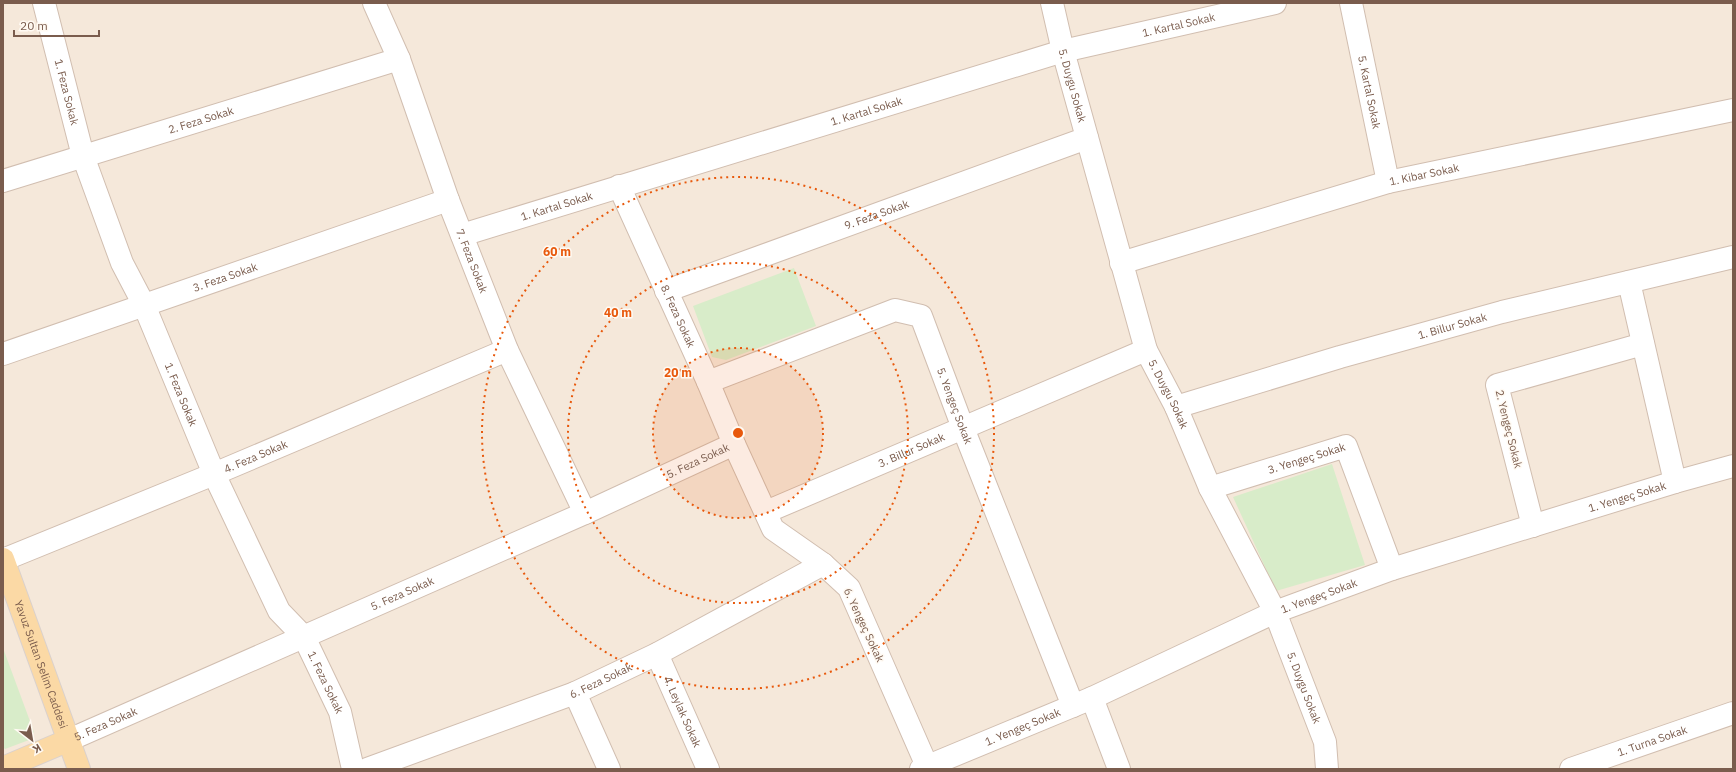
<svg xmlns="http://www.w3.org/2000/svg" width="1736" height="772" viewBox="0 0 1736 772" font-family="'IBM Plex Sans',sans-serif">
	<style>
		.residential { fill: #f5e8da }
		.green { fill: #d8ecc9 }
		.lines { fill: none; stroke-linecap: round; stroke-linejoin: round }
		.minor-casing { stroke: #d1beb0; stroke-width: 24 }
		.primary-casing { stroke: #dad1cd; stroke-width: 24 }
		.minor { stroke: #fff; stroke-width: 22 }
		.primary { stroke: #fbd9a5; stroke-width: 22 }
		.ring { fill: none; stroke: #e8590c; stroke-width: 2; stroke-dasharray: 2 4 }
		.labels { text-anchor: middle; stroke-width: 3; stroke-linejoin: round; paint-order: stroke }
		.street-label { font-size: 11px; fill: #7a5c4d; stroke: #fffaf3 }
		.centre { fill: #e8590c; stroke: #fffaf3; stroke-width: 2 }
		.ring-label { font-size: 12px; text-anchor: middle; font-weight: bold; fill: #e8590c; stroke: #fffaf3; stroke-width: 3; stroke-linejoin: round; paint-order: stroke }
	</style>
	<rect width="100%" height="100%" fill="#fdf6ec"/>
	<path class="residential" d="M3,3H1733V769H3Z"/>
	<path class="green" d="M794,268L816,326L726,360L712,357L693,306Z
		M1332,464L1365,565L1276,591L1233,497Z
		M3,648L34,732L29,740L5,749L3,747Z"/>
	<g class="lines">
		<defs>
			<g id="minor">
				<path id="s1" d="M44,3L83,156L122,263L144,305L214,474L279,611L304,637L340,712L353,769"/>
				<path id="s2" d="M374,3L399,59L448,200L507,350L585,513"/>
				<path id="s3" d="M1052,3L1063,51L1146,350L1176,407L1210,488L1275,612L1325,742L1327,769"/>
				<path id="s4" d="M1351,3L1388,182"/>
				<path id="s5" d="M3,181L399,59"/>
				<path id="s6" d="M619,186L708,382L734,444L773,529L823,564L849,588L927,766"/>
				<path id="s7" d="M462,235L1063,51L1275,3"/>
				<path id="s8" d="M1121,263L1388,182L1733,110"/>
				<path d="M1629,282L1675,482"/>
				<path id="s9" d="M666,291L1087,138"/>
				<path id="s10" d="M3,354L448,200"/>
				<path id="s11" d="M708,382L895,310L921,316L963,428L1073,706"/>
				<path id="s12" d="M1176,407L1340,357L1502,312L1733,257"/>
				<path id="s13" d="M1210,488L1346,446L1392,569"/>
				<path id="s14" d="M766,512L1146,350"/>
				<path d="M1533,526L1497,385L1643,344"/>
				<path id="s15" d="M3,560L214,474L507,350"/>
				<path id="s16" d="M657,654L708,769"/>
				<path d="M575,693L609,769"/>
				<path d="M1092,698L1119,769"/>
				<path id="s17" d="M69,740L585,513L734,444"/>
				<path id="s18" d="M367,769L575,693L657,654L823,564"/>
				<path id="s19" d="M921,769L1092,698L1275,612L1392,569L1675,482L1733,466"/>
				<path id="s20" d="M1571,769L1733,713"/>
			</g>
			<g id="primary">
				<path id="s21" d="M3,559L79,769"/>
				<path d="M3,768L69,740"/>
			</g>
		</defs>
		<use href="#minor" class="minor-casing"/>
		<use href="#primary" class="primary-casing"/>
		<use href="#minor" class="minor"/>
		<use href="#primary" class="primary"/>
	</g>
	<circle cx="738" cy="433" r="85" fill="#e8590c" fill-opacity=".12"/>
	<g class="ring">
		<circle cx="738" cy="433" r="85"/>
		<circle cx="738" cy="433" r="170"/>
		<circle cx="738" cy="433" r="256"/>
	</g>
	<g class="labels">
		<g class="street-label">
			<text dy="4" stroke="none"><textPath href="#s7" startOffset="747">1. Kartal Sokak</textPath></text>
			<text dy="4" stroke="none"><textPath href="#s3" startOffset="85">5. Duygu Sokak</textPath></text>
			<text dy="4" stroke="none"><textPath href="#s1" startOffset="92">1. Feza Sokak</textPath></text>
			<text dy="4" stroke="none"><textPath href="#s4" startOffset="91">5. Kartal Sokak</textPath></text>
			<text dy="4" stroke="none"><textPath href="#s7" startOffset="423">1. Kartal Sokak</textPath></text>
			<text dy="4" stroke="none"><textPath href="#s5" startOffset="207">2. Feza Sokak</textPath></text>
			<text dy="4" stroke="none"><textPath href="#s8" startOffset="316">1. Kibar Sokak</textPath></text>
			<text dy="4" stroke="none"><textPath href="#s7" startOffset="99">1. Kartal Sokak</textPath></text>
			<text dy="4" stroke="none"><textPath href="#s9" startOffset="224">9. Feza Sokak</textPath></text>
			<text dy="4" stroke="none"><textPath href="#s2" startOffset="276">7. Feza Sokak</textPath></text>
			<text dy="4" stroke="none"><textPath href="#s10" startOffset="235">3. Feza Sokak</textPath></text>
			<text dy="4" stroke="none"><textPath href="#s6" startOffset="143">8. Feza Sokak</textPath></text>
			<text dy="4" stroke="none"><textPath href="#s12" startOffset="288">1. Billur Sokak</textPath></text>
			<text dy="4" stroke="none"><textPath href="#s1" startOffset="416">1. Feza Sokak</textPath></text>
			<text dy="4" stroke="none"><textPath href="#s3" startOffset="409">5. Duygu Sokak</textPath></text>
			<text dy="4" stroke="none"><textPath href="#s11" startOffset="323">5. Yengeç Sokak</textPath></text>
			<text transform="translate(1509 429) rotate(76)" y="4">2. Yengeç Sokak</text>
			<text dy="4" stroke="none"><textPath href="#s14" startOffset="158">3. Billur Sokak</textPath></text>
			<text dy="4" stroke="none"><textPath href="#s15" startOffset="273">4. Feza Sokak</textPath></text>
			<text dy="4" stroke="none"><textPath href="#s17" startOffset="688">5. Feza Sokak</textPath></text>
			<text dy="4" stroke="none"><textPath href="#s13" startOffset="101">3. Yengeç Sokak</textPath></text>
			<text dy="4" stroke="none"><textPath href="#s19" startOffset="758">1. Yengeç Sokak</textPath></text>
			<text dy="4" stroke="none"><textPath href="#s17" startOffset="364">5. Feza Sokak</textPath></text>
			<text dy="4" stroke="none"><textPath href="#s19" startOffset="434">1. Yengeç Sokak</textPath></text>
			<text transform="translate(864 625) rotate(65)" y="4">6. Yengeç Sokak</text>
			<text dy="4" stroke="none"><textPath href="#s21" startOffset="112">Yavuz Sultan Selim Caddesi</textPath></text>
			<text dy="4" stroke="none"><textPath href="#s18" startOffset="250">6. Feza Sokak</textPath></text>
			<text dy="4" stroke="none"><textPath href="#s1" startOffset="740">1. Feza Sokak</textPath></text>
			<text dy="4" stroke="none"><textPath href="#s3" startOffset="733">5. Duygu Sokak</textPath></text>
			<text dy="4" stroke="none"><textPath href="#s16" startOffset="63">4. Leylak Sokak</textPath></text>
			<text dy="4" stroke="none"><textPath href="#s17" startOffset="40">5. Feza Sokak</textPath></text>
			<text dy="4" stroke="none"><textPath href="#s19" startOffset="110">1. Yengeç Sokak</textPath></text>
			<text dy="4" stroke="none"><textPath href="#s20" startOffset="86">1. Turna Sokak</textPath></text>
		</g>
	</g>
	<circle cx="738" cy="433" r="6" class="centre"/>
	<g class="ring-label">
		<text x="557" y="256">60 m</text>
		<text x="618" y="317">40 m</text>
		<text x="678" y="377">20 m</text>
	</g>
	<rect width="1736" height="772" fill="none" stroke="#7a5c4d" stroke-width="8"/>
	<g transform="translate(32 740) rotate(149)" stroke="#fffaf3" stroke-width="3" paint-order="stroke">
	<path d="M0-3L7 15L0 10L-7 15Z" fill="#7a5c4d"/>
	<text y="-6" font-size="11" font-weight="bold" text-anchor="middle" fill="#7a5c4d">K</text>
	</g>
	<path d="M14 30v6h85v-6" fill="none" stroke="#7a5c4d" stroke-width="2"/>
	<text x="20" y="30" font-size="12" fill="#7a5c4d" stroke="#fffaf3" stroke-width="3" paint-order="stroke">20 m</text>
</svg>
